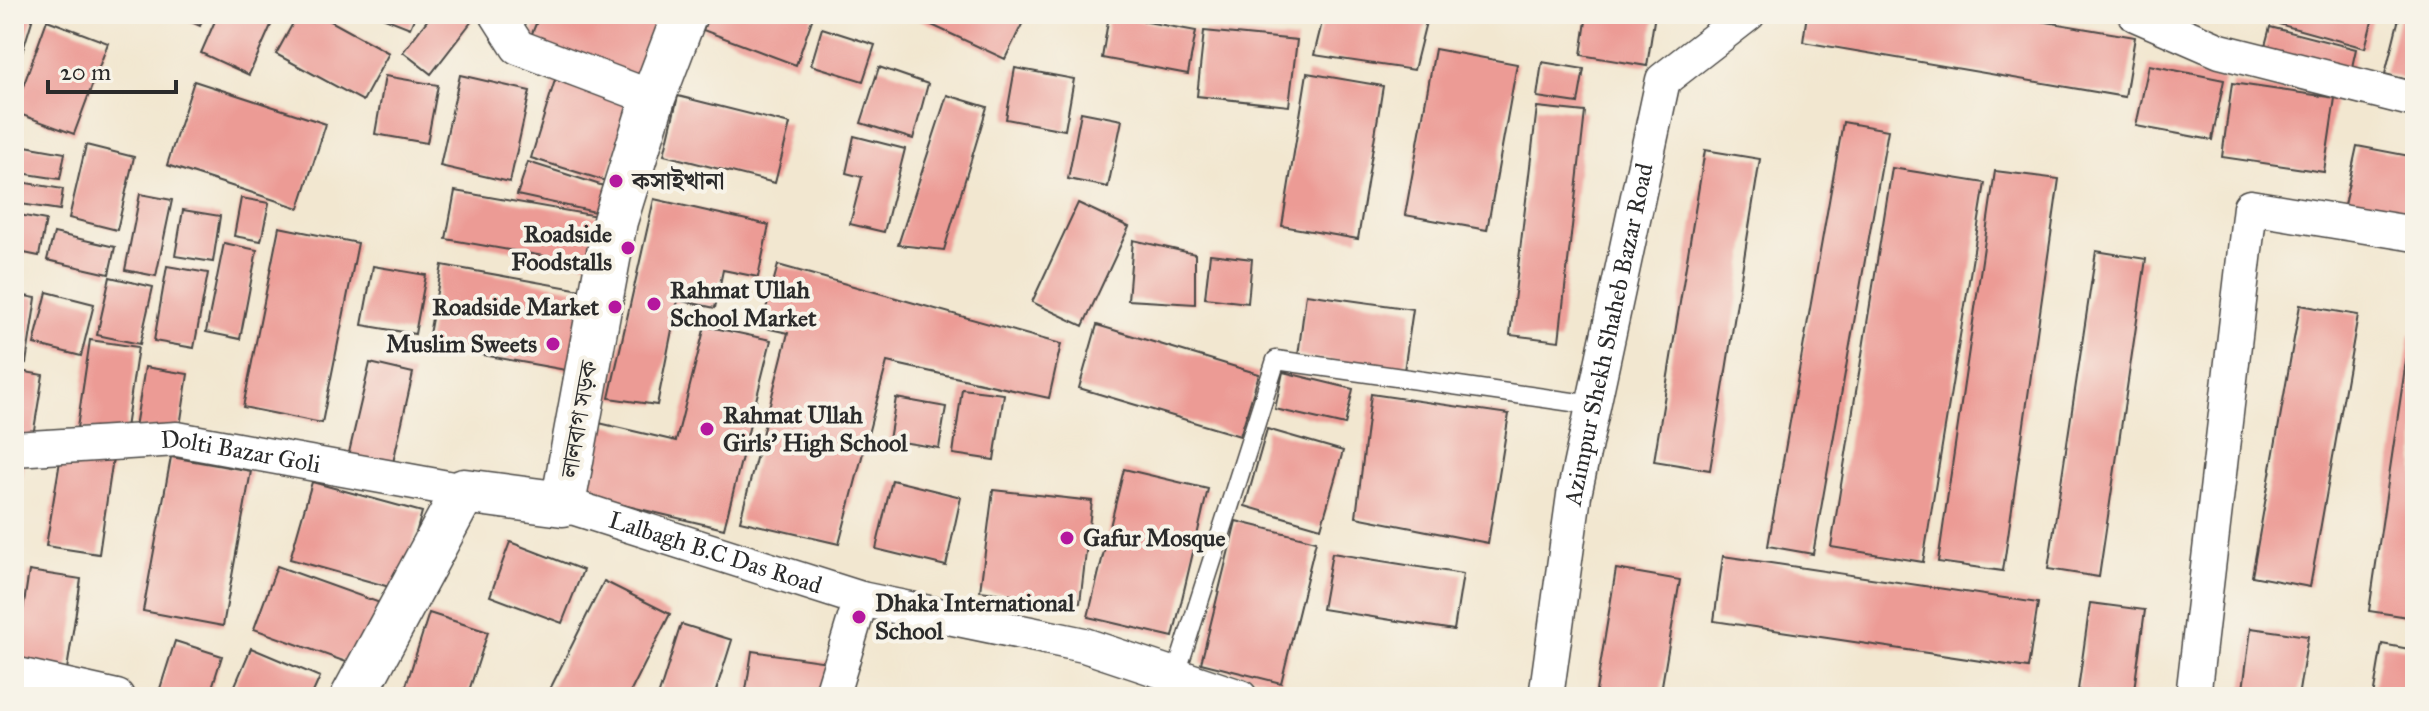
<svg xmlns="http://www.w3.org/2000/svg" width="2429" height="711" viewBox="0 0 2429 711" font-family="'IM FELL Great Primer','Noto Serif Bengali',serif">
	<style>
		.building { fill: #ec9b95 }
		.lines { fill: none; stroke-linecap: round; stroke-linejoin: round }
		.service-casing { stroke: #494744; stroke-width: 21 }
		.minor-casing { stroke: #494744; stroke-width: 37 }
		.tertiary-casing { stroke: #494744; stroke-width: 47 }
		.service { stroke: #fff; stroke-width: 18 }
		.minor { stroke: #fff; stroke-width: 34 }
		.tertiary { stroke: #fff; stroke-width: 44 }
		.poi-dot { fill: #b5179e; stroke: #f7f3e8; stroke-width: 3 }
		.labels { text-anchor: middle; stroke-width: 8; stroke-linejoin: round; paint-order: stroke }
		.poi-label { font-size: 24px; font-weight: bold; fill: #2b2b2b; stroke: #f7f3e8; text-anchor: start }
		.street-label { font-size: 24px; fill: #2b2b2b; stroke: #f7f3e8 }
	</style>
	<rect width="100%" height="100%" fill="#f7f3e8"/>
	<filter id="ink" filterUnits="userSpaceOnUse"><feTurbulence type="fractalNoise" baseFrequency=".0125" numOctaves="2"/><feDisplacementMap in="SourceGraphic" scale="16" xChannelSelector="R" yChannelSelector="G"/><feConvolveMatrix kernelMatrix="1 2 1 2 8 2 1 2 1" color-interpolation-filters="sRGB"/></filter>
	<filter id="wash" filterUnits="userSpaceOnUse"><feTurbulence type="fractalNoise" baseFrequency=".006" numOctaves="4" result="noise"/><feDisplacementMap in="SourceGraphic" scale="32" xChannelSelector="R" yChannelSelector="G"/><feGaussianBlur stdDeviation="1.8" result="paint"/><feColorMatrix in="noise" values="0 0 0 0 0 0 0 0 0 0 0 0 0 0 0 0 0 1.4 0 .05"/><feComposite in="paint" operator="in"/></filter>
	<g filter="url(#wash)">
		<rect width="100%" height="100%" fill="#f2e7d0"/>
		<g id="blocks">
			<path class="building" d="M14,14H34L15,76H14Z
				M174,14H205L200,26Z
				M218,14H276L249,75L201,53Z
				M298,14H318L389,53L363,101L276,54Z
				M383,14H416L410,28L382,17Z
				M432,14H464L472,21L431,74L403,52Z
				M540,14H668L648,91L528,43Z
				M709,14H814L796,65L703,30Z
				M908,14H1027L1005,59Z
				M1324,14H1428L1414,70L1314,55Z
				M1587,14H1655L1647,66L1581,55Z
				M1807,14H2000L2135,37L2125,97L1803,42Z
				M2243,14H2374L2365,48Z
				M2400,14H2415V82L2385,74Z
				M1109,15L1196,31L1188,74L1102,58Z
				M47,20L108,43L74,134L14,112Z
				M2270,27L2356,49L2350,76L2262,57Z
				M822,28L875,45L863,81L811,65Z
				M1204,31L1297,40L1289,106L1197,96Z
				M1435,49L1517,64L1487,230L1405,215Z
				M1542,62L1584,69L1578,103L1537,97Z
				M2149,65L2224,80L2212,140L2136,126Z
				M879,67L928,84L913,139L861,123Z
				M1015,68L1074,79L1065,130L1006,119Z
				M1307,73L1383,86L1358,239L1282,226Z
				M460,75L530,91L510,182L440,166Z
				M385,76L438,85L427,143L375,134Z
				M555,80L631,104L606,181L531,158Z
				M194,81L326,124L299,208L167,165Z
				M2232,83L2335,98L2324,172L2222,157Z
				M947,95L987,107L944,250L898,245Z
				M678,96L790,124L775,183L664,155Z
				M1537,107L1585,112L1559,341L1510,335Z
				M1081,112L1122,120L1108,187L1068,179Z
				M1843,122L1888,130L1813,554L1768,546Z
				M854,136L905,149L884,232L850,224L862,177L846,173Z
				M14,144L65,153L60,179L14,172Z
				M86,145L134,157L117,230L69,218Z
				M2357,146L2415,157V224L2343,210Z
				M1705,150L1760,159L1710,470L1654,461Z
				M528,162L616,190L609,215L517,195Z
				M1892,168L1985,183L1923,562L1831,547Z
				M1995,171L2059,179L2003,571L1938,562Z
				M14,181L63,189L60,210L14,203Z
				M455,191L597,216L589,264L446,239Z
				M140,194L172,200L156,276L125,270Z
				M241,198L269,203L261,241L234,236Z
				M654,199L769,225L758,277L723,270L715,308L678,300L657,405L609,398Z
				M1078,203L1129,227L1083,326L1032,302Z
				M183,210L220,216L213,262L175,256Z
				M14,214L46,220L39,256L14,251Z
				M279,227L358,243L322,423L243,407Z
				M54,233L115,247L109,274L47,260Z
				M1133,240L1195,254V304L1128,300Z
				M224,243L257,250L240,339L206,332Z
				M2096,251L2146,259L2099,577L2048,569Z
				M1210,254L1252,259L1248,303L1205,298Z
				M442,265L592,292L577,372L427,345Z
				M778,265L1061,344L1049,398L887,362L839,544L740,521L788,333L761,327Z
				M167,266L208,273L194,348L154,341Z
				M373,266L426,275L415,334L362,325Z
				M110,277L153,287L140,344L97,335Z
				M47,292L94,304L81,356L34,344Z
				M14,294L36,298L26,363L14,361Z
				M1306,294L1413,309L1404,371L1298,356Z
				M2300,305L2358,315L2310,587L2252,576Z
				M1097,325L1259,374L1240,436L1079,388Z
				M705,326L771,340L724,529L581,495L599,423L676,441Z
				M2410,334L2415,335V618L2369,611Z
				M90,340L138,347L125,435L77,428Z
				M370,363L413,373L392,467L348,457Z
				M145,367L188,374L179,433L135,427Z
				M14,370L43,375L32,442L14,440Z
				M1283,372L1353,389L1345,425L1275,409Z
				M962,389L1004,394L994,460L953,454Z
				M1371,394L1509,414L1488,543L1356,517Z
				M896,398L946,407L939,448L889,440Z
				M1267,429L1343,451L1321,528L1245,506Z
				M62,449L113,458L99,554L46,546Z
				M171,457L251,471L223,626L143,611Z
				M14,458L24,459L16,521H14Z
				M1124,469L1208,489L1173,637L1088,617Z
				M892,480L961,497L946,566L876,549Z
				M312,482L422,512L400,590L290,559Z
				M993,490L1092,501L1080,603L980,591Z
				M1236,521L1316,541L1281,683L1201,663Z
				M510,542L583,570L562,623L490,596Z
				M1332,553L1463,574L1454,630L1322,609Z
				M1723,556L2038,603L2028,668L1714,621Z
				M277,566L383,604L360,667L254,629Z
				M1616,569L1680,580L1660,697H1595Z
				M29,571L81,579L66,676L14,668Z
				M604,581L670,614L628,697H555L548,693Z
				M2090,603L2145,610L2133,697H2077Z
				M429,613L488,632L467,697H421L404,692Z
				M681,624L732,640L714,697H658Z
				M2251,628L2308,636L2298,697H2242Z
				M175,641L222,656L209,697L158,695Z
				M2382,644L2415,650V697H2373Z
				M251,648L320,677L311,697H230Z
				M752,651L828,662L823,697H745Z"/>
		</g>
	</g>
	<g filter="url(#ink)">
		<use href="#blocks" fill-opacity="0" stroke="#494744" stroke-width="2"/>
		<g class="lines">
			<defs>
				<path id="service" d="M1176,674L1276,360L1593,405"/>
				<g id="minor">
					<path d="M497,14L518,47L653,98"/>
					<path d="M2135,14L2220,51L2415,100"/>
					<path id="s1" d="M14,449L177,439L464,491"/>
					<path id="s2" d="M563,504L861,599L1084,645L1240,697"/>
					<path d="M14,674L117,697"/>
					<path d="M831,697L861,599"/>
					<path id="s3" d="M1546,697L1574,495L1663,80L1748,14"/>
					<path d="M2193,697L2250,207L2415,234"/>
				</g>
				<path id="tertiary" d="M353,697L464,491L563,504L615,221L653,98L685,14"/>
			</defs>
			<use href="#service" class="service-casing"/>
			<use href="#minor" class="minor-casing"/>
			<use href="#tertiary" class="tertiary-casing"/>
			<use href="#service" class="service"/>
			<use href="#minor" class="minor"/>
			<use href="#tertiary" class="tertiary"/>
		</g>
	</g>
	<g class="poi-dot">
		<circle cx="616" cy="181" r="8"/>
		<circle cx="628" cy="248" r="8"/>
		<circle cx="654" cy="304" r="8"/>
		<circle cx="615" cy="307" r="8"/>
		<circle cx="553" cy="344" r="8"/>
		<circle cx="707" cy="429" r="8"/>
		<circle cx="1067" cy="538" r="8"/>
		<circle cx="859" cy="617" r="8"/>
	</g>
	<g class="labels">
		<g class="poi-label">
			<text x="632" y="189">কসাইখানা</text>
			<text x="612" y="242" text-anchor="end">Roadside<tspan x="612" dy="28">Foodstalls</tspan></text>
			<text x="670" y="298">Rahmat Ullah<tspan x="670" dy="28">School Market</tspan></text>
			<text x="599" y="315" text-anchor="end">Roadside Market</text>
			<text x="537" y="352" text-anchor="end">Muslim Sweets</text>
			<text x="723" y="423">Rahmat Ullah<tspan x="723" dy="28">Girls' High School</tspan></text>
			<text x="1083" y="546">Gafur Mosque</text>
			<text x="875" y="611">Dhaka International<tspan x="875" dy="28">School</tspan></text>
		</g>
		<g class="street-label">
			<text dy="8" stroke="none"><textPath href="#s3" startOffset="368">Azimpur Shekh Shaheb Bazar Road</textPath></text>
			<text transform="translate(579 419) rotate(-80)" y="8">লালবাগ সড়ক</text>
			<text dy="8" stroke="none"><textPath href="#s1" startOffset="228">Dolti Bazar Goli</textPath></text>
			<text dy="8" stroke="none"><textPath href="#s2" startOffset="160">Lalbagh B.C Das Road</textPath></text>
		</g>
	</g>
	<rect width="2429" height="711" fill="none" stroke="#f7f3e8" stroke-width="48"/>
	<path d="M48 80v12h128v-12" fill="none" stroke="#2b2b2b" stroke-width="4"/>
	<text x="60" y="80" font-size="24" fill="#2b2b2b" stroke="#f7f3e8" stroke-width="6" paint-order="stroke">20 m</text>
</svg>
